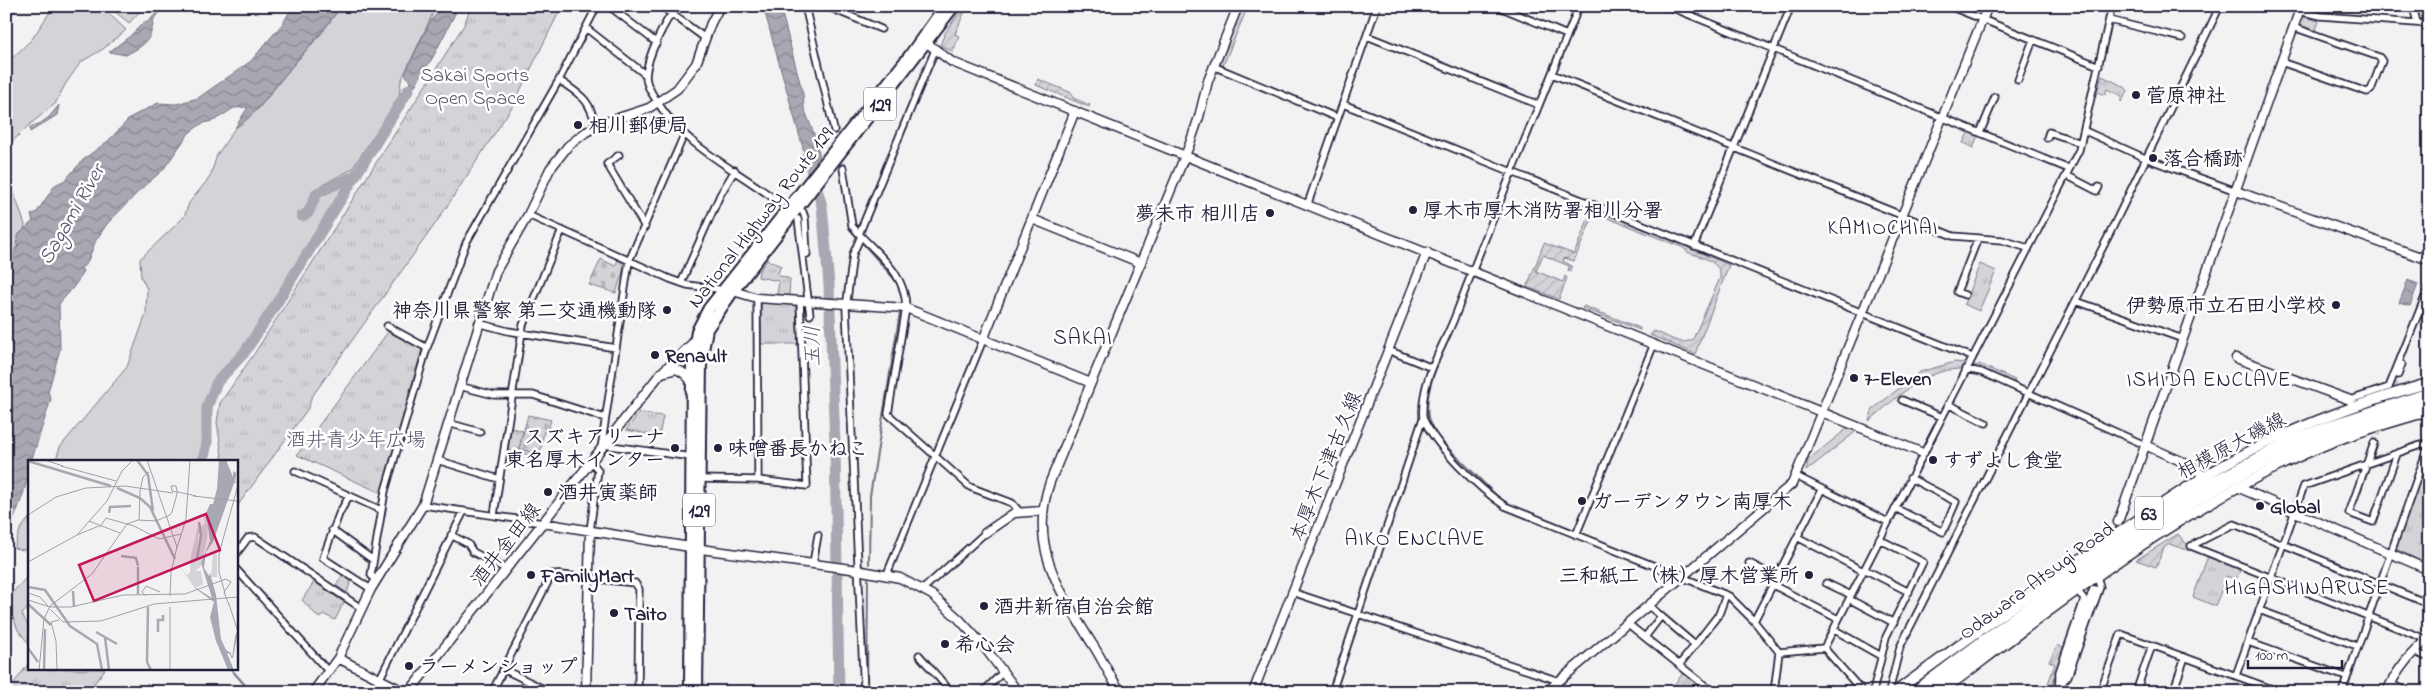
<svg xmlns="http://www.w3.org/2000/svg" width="2435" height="698" viewBox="0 0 2435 698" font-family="'Indie Flower','Klee One',sans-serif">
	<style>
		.grass { fill: #d3d3d8; stroke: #7a7a8a }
		.cemetery { fill: url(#cemetery-stones); stroke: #7a7a8a }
		.park { fill: url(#park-tufts); stroke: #7a7a8a }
		.garden { fill: url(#garden-furrows); stroke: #7a7a8a }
		.water { fill: url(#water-waves); stroke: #727282 }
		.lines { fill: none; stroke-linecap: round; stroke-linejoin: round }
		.stream { stroke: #727282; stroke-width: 2 }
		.river { stroke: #a8a8b2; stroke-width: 11 }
		.street-tunnel { stroke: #c8c8ce; stroke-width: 5.5; stroke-dasharray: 5.5 3; stroke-linecap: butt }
		.street-casing { stroke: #22223b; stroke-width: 9 }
		.secondary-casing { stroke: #22223b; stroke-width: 11 }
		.primary-casing { stroke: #22223b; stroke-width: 12 }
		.highway-casing { stroke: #22223b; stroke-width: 14 }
		.street { stroke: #fff; stroke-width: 5.5 }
		.secondary { stroke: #fff; stroke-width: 8 }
		.primary { stroke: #fff; stroke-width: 9 }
		.highway { stroke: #fff; stroke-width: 10 }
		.poi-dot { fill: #22223b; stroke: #fff; stroke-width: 2 }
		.labels { text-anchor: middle; stroke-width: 5; stroke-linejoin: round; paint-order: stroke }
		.shield { fill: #fff; stroke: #646476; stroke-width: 1 }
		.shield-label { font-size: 19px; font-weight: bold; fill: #22223b }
		.park-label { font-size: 20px; fill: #57576a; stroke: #fff }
		.poi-label { font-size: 20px; font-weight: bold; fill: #22223b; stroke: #fff; text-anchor: start }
		.street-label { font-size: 20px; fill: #22223b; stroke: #fff }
		.water-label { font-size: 21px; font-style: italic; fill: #58586b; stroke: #fff }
		.neighbourhood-label { font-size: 21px; letter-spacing: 1px; fill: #22223b; stroke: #fff }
		.inset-river { fill: none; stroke: #a8a8b2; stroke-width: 2.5 }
		.inset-road { fill: none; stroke: #9f9fa9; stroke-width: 1 }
		.view { fill: #c2185b; fill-opacity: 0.15; stroke: #c2185b; stroke-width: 2.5 }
		.inset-edge { fill: none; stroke: #22223b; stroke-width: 2.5 }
	</style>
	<defs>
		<pattern id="cemetery-stones" width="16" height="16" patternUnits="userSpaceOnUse" patternTransform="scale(1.25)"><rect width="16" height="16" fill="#d3d3d8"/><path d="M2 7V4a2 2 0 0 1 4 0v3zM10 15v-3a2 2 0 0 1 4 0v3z" fill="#b5b5ba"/></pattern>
		<pattern id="park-tufts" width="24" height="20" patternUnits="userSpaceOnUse" patternTransform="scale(1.25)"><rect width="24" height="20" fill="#d3d3d8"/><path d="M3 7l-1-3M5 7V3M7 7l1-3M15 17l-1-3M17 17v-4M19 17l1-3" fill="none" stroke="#b5b5ba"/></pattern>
		<pattern id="garden-furrows" width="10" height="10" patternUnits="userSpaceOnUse" patternTransform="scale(1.25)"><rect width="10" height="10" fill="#d3d3d8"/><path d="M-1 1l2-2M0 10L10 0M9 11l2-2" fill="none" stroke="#b5b5ba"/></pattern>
		<pattern id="water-waves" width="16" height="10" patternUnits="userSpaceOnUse" patternTransform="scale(1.25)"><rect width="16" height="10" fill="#a8a8b2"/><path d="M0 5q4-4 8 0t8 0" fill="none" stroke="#888892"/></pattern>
	</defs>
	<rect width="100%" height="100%" fill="#f2f2f3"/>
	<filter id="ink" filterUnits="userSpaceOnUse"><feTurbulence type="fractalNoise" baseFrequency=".02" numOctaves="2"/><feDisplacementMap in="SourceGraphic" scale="10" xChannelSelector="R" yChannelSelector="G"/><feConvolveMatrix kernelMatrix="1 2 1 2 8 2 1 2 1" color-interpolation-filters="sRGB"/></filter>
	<g filter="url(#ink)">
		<path class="grass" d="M54,6H101L126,30L103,49L81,62L66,83L55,104L28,126L7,147L13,190L25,225L22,239L6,261V64L32,39Z
			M341,6H431L434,11L401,81L399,97L352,169L315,189L307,211L302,216L303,219L315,204L319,193L348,181L347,189L266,318L238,359L221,378L212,405L210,440L203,443L200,452V462H55L60,447L127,367L146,314L147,289L141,277L140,259L184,217L189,203L210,177L217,155L235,128L259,108L293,65L322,33Z
			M29,518V546L23,550L14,548L20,530Z
			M29,575V607L22,614L29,628V644L18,630L6,599Z"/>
		<path class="cemetery" d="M601,259L615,266L618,260L625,265L616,293L589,285Z
			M528,415L551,420L547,432L544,431L540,454L519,449Z"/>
		<path class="park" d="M108,6H145L129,23Z
			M471,6H562L512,107L438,220L311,398L309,407L236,508V462H223L217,422L220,403L254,354L464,25Z
			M2301,16L2319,21L2315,32L2299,26Z
			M2102,76L2125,87L2128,91L2121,102V96L2107,89L2105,95L2097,92Z
			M1969,131L1978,135L1973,148L1963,143Z
			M767,260L781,266L777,275L790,279L789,296L777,295L779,281L758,277L759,271Z
			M1980,264L1996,271L1979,311L1964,304Z
			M764,302L793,305L796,307L798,344H761V305Z
			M388,332L422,349L381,493L297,455Z
			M1955,362L1964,363L1961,369C1923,369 1896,399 1869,421L1873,409L1920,372Z
			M1972,364L1977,366L1979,364L2015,380L2013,384L1970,367Z
			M639,413L663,416L659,436L626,430Z
			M1849,427L1855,430L1854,433L1806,471L1808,460Z
			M511,428L523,431L519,449L540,454L539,457L508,450Z
			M2429,452V565L2396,549Z
			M2208,556L2241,568L2236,580L2227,576L2215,606L2193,597Z
			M343,574L351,580L347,593L336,585Z
			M314,582L344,602L335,620L323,614L320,618L318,617L302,600Z
			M29,663V669H105L88,692H11V687Z
			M1684,672L1700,685L1695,692H1672L1670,690Z"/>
		<path class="garden" d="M963,6H967L955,34L959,36L953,52L940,45L945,33Z
			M1241,6H1248L1222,68L1218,64Z
			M1038,79L1072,93L1073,98L1090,105L1089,107L1036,85Z
			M1593,207L1729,265L1695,354L1650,335L1654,331C1667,335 1680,347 1693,339L1720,278C1722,261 1700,257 1687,252L1684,248L1605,217H1595L1590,223L1574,261L1564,258L1563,261L1572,266L1570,271H1568L1569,266L1543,255L1536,271L1563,282L1565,276L1567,278L1559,299L1527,287L1544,243L1574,254Z
			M1584,306L1640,328V330L1582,308Z
			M2178,534L2191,549L2190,551L2169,544L2164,548L2156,567L2136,560Z
			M2058,645L2065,648L2050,692H2045L2055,664L2049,661Z"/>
		<path class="water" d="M163,6H168L154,18C151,40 147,44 126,55L109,52L130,36L144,22H148Z
			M293,6H341C324,31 304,52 285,75C269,93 257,115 235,128L248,107L234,108L215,120L201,124L189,133L163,170L141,189L107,224L96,240L87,263L80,269L83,270C79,283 68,293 59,304L60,349L48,392L51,399L31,462H29C29,490 13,516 6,542V268L19,244H16L19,234L33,221L31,215L37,212L55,185L65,180L85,158L108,141L131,117L158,103L176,104L198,98L251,61L283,23Z
			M444,6H459L433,57L404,103L401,99L410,82L405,73L431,20Z
			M763,6H780L803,94L804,108L814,134L820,157L808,173L803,148Z
			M59,105L57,115L30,132V127L38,125L49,117Z
			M2408,280L2418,284L2410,306L2399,303Z"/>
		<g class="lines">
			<path class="stream" d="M436,6L438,11
				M851,230L897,282
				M1477,267L1582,6
				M1433,431C1415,400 1443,354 1455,324
				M1437,437L1499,498L1512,506
				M869,564L870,496L900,312
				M231,669L251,692
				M867,692L868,579"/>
			<path class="river" d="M807,156L822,206L829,285L835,445L839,692
				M302,216L308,213L317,193L356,175
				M203,462L207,443V407L217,382L244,353L273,309L409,89"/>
			<path class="street-tunnel" d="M834,130L843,168
				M2392,395L2398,375
				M2374,443L2381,425"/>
			<defs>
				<path id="street" d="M609,6L657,43
					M661,6L705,38
					M677,6C665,21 647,56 646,76C646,86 653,95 658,103C687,149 740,171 781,204
					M805,6L834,130
					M826,6L881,29
					M1497,6L1567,35
					M1668,6L2069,169
					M1949,6L2099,66
					M2413,6L2417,23
					M2299,11L2321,16L2429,24
					M2109,20L2182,38
					M586,28L646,75
					M1367,36L1539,105
					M935,50L859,234C881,257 906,275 906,308L888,414L970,487L1012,503L1019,511
					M2281,62L2367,92L2371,90L2382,61L2379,57L2293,27
					M1213,66L1338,118
					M1552,74L1953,236L2002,240L2028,248
					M559,80C582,96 589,98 596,126
					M2018,80L2033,40
					M1343,104L1972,357
					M2085,131L2145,158L2236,191
					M1980,133L1995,97
					M2047,138L2049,132L2081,143
					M619,155L607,164L645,227
					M843,168L852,226L859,234
					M2066,175L2097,191L2099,187
					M1307,206L1377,6
					M798,208L803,212L805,218L807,254L803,255
					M528,215L670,279L687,285L718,289L722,291
					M798,219L810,315
					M861,236L853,254L846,308L864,692
					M1694,246L1791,6
					M681,283L720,195L735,170
					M1965,295L1957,292L1978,238
					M757,298L758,480
					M2076,301L2183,339
					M478,323L508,331L616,348
					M387,326L427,348
					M1388,350L1432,368
					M1965,369L1981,372L2145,445
					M2398,375L2402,364
					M459,386L494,395H533L605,418
					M2389,387L2429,287
					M1902,400L1942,417
					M2350,402V400L2389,387
					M1948,404L1986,423
					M1423,418C1436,447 1478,488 1505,506L1729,596L1754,621L1779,652L1774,692
					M448,423L480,432
					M2374,443L2349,513L2373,522L2397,454
					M604,445L692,457
					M601,449L629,261L684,135
					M437,460L499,479
					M295,471L381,510
					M1796,476L1888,522
					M700,479L758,480L807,486L800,300
					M349,496L339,514L323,558L371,589
					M423,505L543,523
					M1895,508L1943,532L1956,502L1910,478
					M494,515L523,325L562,230
					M332,530L373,560
					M590,531L598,470L591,461
					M451,535L468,544L473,552L506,569
					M1576,535L1654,344
					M1797,537L1863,571
					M2191,546L2234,524L2429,604
					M2191,546L2428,640
					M236,554L248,538L255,537L361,608
					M813,563L818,535
					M1749,563L1776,577
					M236,569L328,671
					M1864,569L1909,592
					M887,574L983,340
					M376,580L371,575L385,491L427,348L466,243L559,80L597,6
					M1826,583L1851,595
					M1773,585L1838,619
					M923,589L985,533
					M2077,590L2084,599L2083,603L2059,672V686L2068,676L2072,665L2100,587L2097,576
					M1292,592L1559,681
					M1849,599L1894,623
					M1648,605L1695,645L1679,665
					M2259,610L2357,646
					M1754,621L1822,489
					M1627,623L1713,692
					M1833,629L1881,656
					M1645,637L1661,616
					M2248,642L2346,677
					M1695,645L1719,614L1726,595
					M1824,648L2079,150L2112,6
					M1824,648L1863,692
					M1779,652L1824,648
					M2415,652L2429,658
					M919,655L951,692
					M503,669L550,692
					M2236,675L2304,486L2429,442
					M2391,684L2409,692
					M373,692L464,511
					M492,692L552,574L635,583L639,589L638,692
					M983,692L1003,672
					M1332,692L1423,418C1420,380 1443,348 1456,314C1495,210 1538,109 1579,6
					M1699,692L1704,685
					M1873,692L1886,637L1923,562L1879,539
					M1889,692L1900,647L2109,235L2220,6
					M2100,692L2121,634L2280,692
					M2136,692L2152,645
					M2173,692L2185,657
					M2342,692L2429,444"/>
				<path id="secondary" d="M923,40L952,62L1923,453
					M2236,191L2429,260
					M1032,219L1141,263
					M733,291L757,298L906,308L1091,383
					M983,340L1075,111
					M2236,358L2350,400
					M662,373L677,369L685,374L692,382
					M2145,445L2190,465L2204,476
					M2237,487L2429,570
					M2118,522L2301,6
					M543,523L708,550L851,569L900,578L932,595L959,619L982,644L1018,692
					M985,533L1014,513L1042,511
					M338,658L405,692
					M313,692L338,658L371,589L423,505L496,271L528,215L550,169L568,146L586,132L606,122L649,108L677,89L696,64L711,23L720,6
					M409,692L661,373L697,339
					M586,692L590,531
					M1121,692C1109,676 1102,658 1091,642C1059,590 1028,545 1050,482L1189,146L1199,117L1208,81L1238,6
					M1253,692L1427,252
					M1546,692L1792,484L1988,6
					M2057,692L2094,590
					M2387,692C2394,674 2413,649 2429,639"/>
				<path id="primary" d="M1895,692C1975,634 2054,575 2136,521C2174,496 2211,470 2252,450C2307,422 2369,400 2429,383
					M1941,692C2059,603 2174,511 2311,451C2348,434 2389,423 2429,411"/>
				<path id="highway" d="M6,11L9,6
					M690,692L692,362L697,331L709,308L910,55L945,6
					M697,692L701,361L707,329L733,291L954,6
					M1914,692L2059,584L2184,497L2291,441L2335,424L2429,393
					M1929,692C2033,614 2136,529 2252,469C2308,441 2368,419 2429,402"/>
			</defs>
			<use href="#street" class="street-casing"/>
			<use href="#secondary" class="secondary-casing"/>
			<use href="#primary" class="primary-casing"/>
			<use href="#highway" class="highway-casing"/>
			<use href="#street" class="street"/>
			<use href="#secondary" class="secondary"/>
			<use href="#primary" class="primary"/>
			<use href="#highway" class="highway"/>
		</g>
	</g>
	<g class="poi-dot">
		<circle cx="2136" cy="95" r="5"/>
		<circle cx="578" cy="125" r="5"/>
		<circle cx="2153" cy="158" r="5"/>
		<circle cx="1413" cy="210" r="5"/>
		<circle cx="1270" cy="213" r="5"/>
		<circle cx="2336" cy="305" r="5"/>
		<circle cx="667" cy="310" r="5"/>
		<circle cx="655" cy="355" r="5"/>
		<circle cx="1854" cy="378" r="5"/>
		<circle cx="675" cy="448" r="5"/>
		<circle cx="718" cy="448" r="5"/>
		<circle cx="1933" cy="460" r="5"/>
		<circle cx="548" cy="492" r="5"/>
		<circle cx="1582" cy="501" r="5"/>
		<circle cx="2260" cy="506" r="5"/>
		<circle cx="531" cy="575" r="5"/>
		<circle cx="1809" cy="575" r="5"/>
		<circle cx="984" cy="606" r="5"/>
		<circle cx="614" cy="613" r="5"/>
		<circle cx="945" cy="644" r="5"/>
		<circle cx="409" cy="666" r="5"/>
	</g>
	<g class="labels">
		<g class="shield">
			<rect x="864" y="87.5" width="32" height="33" rx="4"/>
			<rect x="683" y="493.5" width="32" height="33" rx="4"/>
			<rect x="2135" y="496.5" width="28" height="33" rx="4"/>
		</g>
		<g class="shield-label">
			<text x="880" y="111">129</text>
			<text x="699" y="517">129</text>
			<text x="2149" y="520">63</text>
		</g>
		<g class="park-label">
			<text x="475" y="81">Sakai Sports<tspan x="475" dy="23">Open Space</tspan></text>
			<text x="356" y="446">酒井青少年広場</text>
		</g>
		<g class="poi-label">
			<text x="2146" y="102">菅原神社</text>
			<text x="588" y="132">相川郵便局</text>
			<text x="2163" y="165">落合橋跡</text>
			<text x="1423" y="217">厚木市厚木消防署相川分署</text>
			<text x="1260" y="220" text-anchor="end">夢未市 相川店</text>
			<text x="2326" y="312" text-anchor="end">伊勢原市立石田小学校</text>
			<text x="657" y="317" text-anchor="end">神奈川県警察 第二交通機動隊</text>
			<text x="665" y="362">Renault</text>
			<text x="1864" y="385">7-Eleven</text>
			<text x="665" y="443" text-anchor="end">スズキアリーナ<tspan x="665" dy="23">東名厚木インター</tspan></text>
			<text x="728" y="455">味噌番長かねこ</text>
			<text x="1943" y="467">すずよし食堂</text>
			<text x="558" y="499">酒井寅薬師</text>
			<text x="1592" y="508">ガーデンタウン南厚木</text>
			<text x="2270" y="513">Global</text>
			<text x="541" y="582">FamilyMart</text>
			<text x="1799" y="582" text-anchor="end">三和紙工（株）厚木営業所</text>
			<text x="994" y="613">酒井新宿自治会館</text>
			<text x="624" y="620">Taito</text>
			<text x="955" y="651">希心会</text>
			<text x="419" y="673">ラーメンショップ</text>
		</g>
		<g class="street-label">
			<text transform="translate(760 217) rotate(-52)" y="7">National Highway Route 129</text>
			<text transform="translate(2231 445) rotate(-28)" y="7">相模原大磯線</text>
			<text transform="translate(1325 466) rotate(-68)" y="7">本厚木下津古久線</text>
			<text transform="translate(505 544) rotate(-52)" y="7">酒井金田線</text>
			<text transform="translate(2036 580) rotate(-36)" y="7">Odawara-Atsugi Road</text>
		</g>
		<g class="water-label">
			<text transform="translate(71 214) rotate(-60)" y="7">Sagami River</text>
			<text transform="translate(812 346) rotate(-91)" y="7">玉川</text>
		</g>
		<g class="neighbourhood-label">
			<text x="1883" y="234">KAMIOCHIAI</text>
			<text x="1083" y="344">SAKAI</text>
			<text x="2209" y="386">ISHIDA ENCLAVE</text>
			<text x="1415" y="545">AIKO ENCLAVE</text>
			<text x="2307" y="594">HIGASHINARUSE</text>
		</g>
	</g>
	<g transform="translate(28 460)">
		<rect width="210" height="210" fill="#f2f2f3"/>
		<path d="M175,53L180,62L179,80L173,106L167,111H173L175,125L168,127L159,115L168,107L173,73L168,75L171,63L174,66L177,63Z" fill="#d3d3d8"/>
		<path d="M171,63L168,111H162L163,95ZM185,92L189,95V117H183Z" fill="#d3d3d8"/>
		<path d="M191,0H198L205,17V11L208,13L209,10L207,22L210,23H206L185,82L178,92L176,108L181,116L182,113L188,135L193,179L198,190L203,193L204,198L207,177L208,173L210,172L205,198H203V197L202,194L199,193L206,210H200L188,181L182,157L186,142L168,129L146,99L168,128L184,138L173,103L182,81L178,53L182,44H185L189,29Z" fill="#a8a8b2"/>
		<path class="inset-river" d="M109,0L120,15L125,51M0,1L83,26M89,28L112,38L122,47L147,99M81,53L82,47L103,46M93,96L108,98L110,106M169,99L173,75L171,62M110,107V134M0,127L17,130L42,166L69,184L74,210M45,131L46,147M0,144L23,165M120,147L119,202L123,210M68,172L89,184M130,172V160H135V155M77,177L81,210M0,188L10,202M16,210L17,169"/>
		<path class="inset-road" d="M17,0L35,6M119,0L149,87L143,112L142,136M33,6L88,21M165,36L210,41M0,55L28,37L58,28L97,26L145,33M111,60L112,31L115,17L121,12M61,61L92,73M72,67L78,58L106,66L131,79L153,74M49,75L71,66M149,88L158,59L162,0M0,102L49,75L79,41L94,11L105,0M0,133L12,137L20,146M197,133L191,112V94L210,25M118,136L114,132L118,126L132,132M0,140L22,147H43L95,135L157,134L198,119L203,122L196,132L201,145M201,144L210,172M22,149L35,162L73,161L126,144L210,137M11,210L16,159L22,146L64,114L99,64L110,60L128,61L142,55L144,52L149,34V31L148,26H143L144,31L148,32H150L159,34H160L168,36M29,210L28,181L23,162L31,160M142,210V147"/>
		<path class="view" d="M178,54L192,90L66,141L51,105Z"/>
		<rect width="210" height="210" class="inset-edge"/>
	</g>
	<rect width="2435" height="698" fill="none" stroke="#fff" stroke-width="25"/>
	<rect x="12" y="12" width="2410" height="673" fill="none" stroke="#22223b" stroke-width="2" filter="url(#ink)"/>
	<path d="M2248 660v8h94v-8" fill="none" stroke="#22223b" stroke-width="2.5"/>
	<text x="2255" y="660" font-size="15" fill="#22223b" stroke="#ffffff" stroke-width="4" paint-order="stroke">100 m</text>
</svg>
